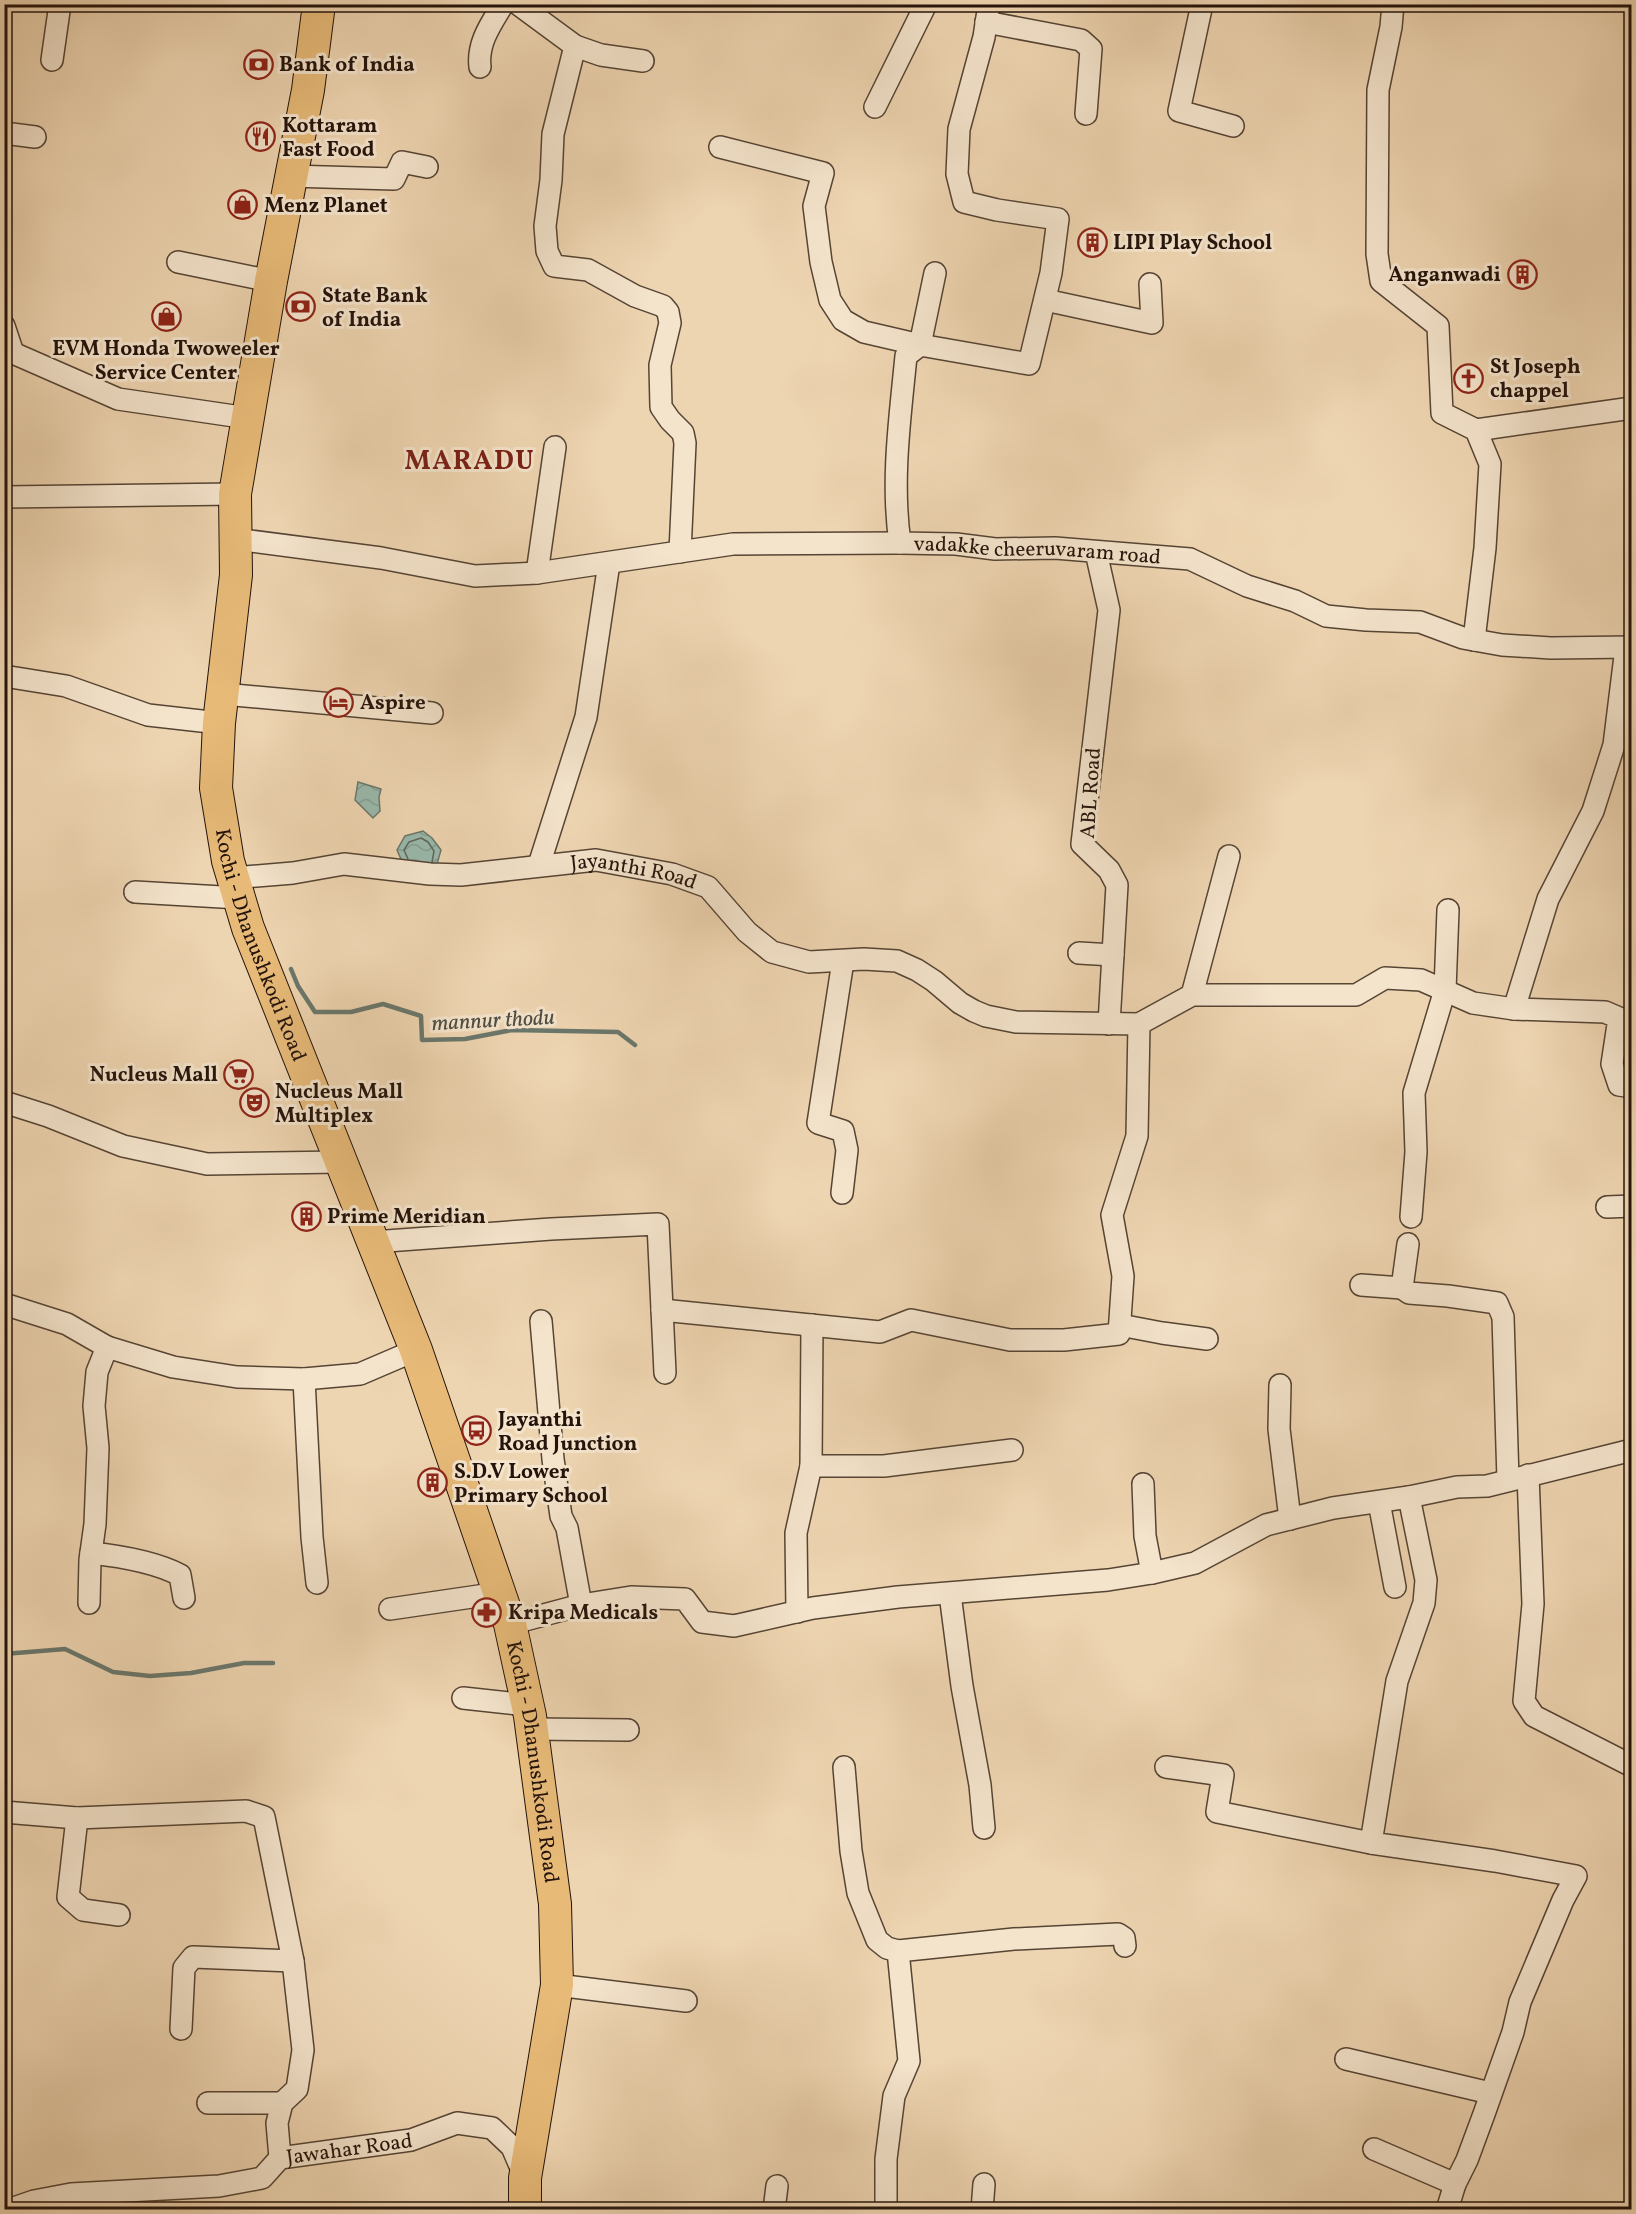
<svg xmlns="http://www.w3.org/2000/svg" width="1636" height="2214" viewBox="0 0 1636 2214" font-family="Vollkorn,serif">
	<style>
		.water { fill: url(#water-waves); stroke: #6a776c; stroke-width: 1.5 }
		.lines { fill: none; stroke-linecap: round; stroke-linejoin: round }
		.shore { stroke: #5e665c; stroke-width: 1.5 }
		.stream { stroke: #6a776c; stroke-width: 4.5 }
		.minor-casing { stroke: #564434; stroke-width: 24 }
		.highway-casing { stroke: #24130b; stroke-width: 34 }
		.minor { stroke: #f4e4cc; stroke-width: 21 }
		.highway { stroke: #e7ba78; stroke-width: 32 }
		.labels { text-anchor: middle; stroke-width: 6; stroke-linejoin: round; paint-order: stroke }
		.poi-label { font-size: 21px; font-weight: bold; fill: #24130b; stroke: #f4e4cc; text-anchor: start }
		.street-label { font-size: 21px; fill: #24130b; stroke: #f4e4cc }
		.water-label { font-size: 22px; font-style: italic; fill: #4d4d43; stroke: #f4e4cc }
		.district-label { font-size: 27px; font-weight: bold; letter-spacing: 1.5px; fill: #7a1f14; stroke: #f4e4cc }
	</style>
	<defs>
		<pattern id="water-waves" width="16" height="10" patternUnits="userSpaceOnUse" patternTransform="scale(1.5)"><rect width="16" height="10" fill="#99b9ac"/><path d="M0 5q4-4 8 0t8 0" fill="none" stroke="#849e93"/></pattern>
	</defs>
	<rect width="100%" height="100%" fill="#eed5b1"/>
	<filter id="stains"><feTurbulence type="fractalNoise" baseFrequency=".00333" numOctaves="4"/><feColorMatrix values="0 0 0 0 .2 0 0 0 0 .09 0 0 0 0 .02 0 0 0 .5 -.17"/></filter>
	<radialGradient id="worn" r=".72"><stop offset=".6" stop-color="#630" stop-opacity="0"/><stop offset="1" stop-color="#630" stop-opacity=".3"/></radialGradient>
	<path class="water" d="M358,782L381,789L379,797L380,811L373,818L355,800Z
		M423,831L432,838L441,850L437,864L404,866L397,850L405,836Z"/>
	<g class="lines">
		<path class="shore" d="M408,859L404,850L409,842L421,838L428,842L434,851L432,862"/>
		<path class="stream" d="M291,969L298,986L315,1012H351L383,1004L421,1016L422,1040L465,1039L512,1030L618,1032L635,1045
			M4,1654L65,1649L113,1672L150,1676L191,1673L244,1663H273"/>
		<defs>
			<g id="minor">
				<path d="M518,4L575,46L553,134L551,180L545,226L547,251L554,266L588,270L635,296L663,306L668,312L670,323L660,365L661,407L670,420L683,433L685,443L680,552"/>
				<path id="s1" d="M989,4L984,37L959,129L957,174L964,202L997,210L1058,219L1051,273L1029,364L920,345L906,356C900,418 891,481 900,543L956,544L995,549L1055,548L1190,559L1247,586L1295,601L1326,616L1366,620L1420,622L1463,638L1502,645L1551,648L1632,647"/>
				<path d="M1202,4L1179,111L1233,126"/>
				<path d="M1393,4L1391,27L1378,90L1377,254L1381,281L1438,326L1442,413L1476,430L1490,464L1485,548L1474,640"/>
				<path d="M986,22L1081,40L1091,49L1086,114"/>
				<path d="M575,46L601,55L643,61"/>
				<path d="M52,60L60,4"/>
				<path d="M480,67C477,43 491,24 503,4"/>
				<path d="M875,107L926,4"/>
				<path d="M4,133L35,137"/>
				<path d="M720,147L823,173L814,206L821,262L830,300L843,320L864,332L920,345L935,273"/>
				<path d="M290,176L394,179L402,162L427,167"/>
				<path d="M178,262L271,281"/>
				<path d="M1045,300L1152,323L1150,284"/>
				<path d="M4,326L13,353L118,399L248,418"/>
				<path d="M1476,430L1632,408"/>
				<path d="M4,497L235,494"/>
				<path d="M235,539L381,558L475,576L537,573L733,544L900,543"/>
				<path d="M1096,552L1109,610L1082,844L1109,870L1117,885L1109,1024"/>
				<path d="M537,573L555,447"/>
				<path d="M4,676L66,686L148,715L219,723"/>
				<path d="M223,694L432,713"/>
				<path d="M539,865L586,717L609,563"/>
				<path id="s2" d="M233,878L293,873L344,864L430,874L461,875L596,860L672,874L708,887L747,932L772,952L809,962L864,959L897,961L917,970L934,981L960,1003L974,1011L986,1016L1016,1022L1139,1024L1192,995H1356L1385,978L1421,980L1473,1003L1514,1009L1605,1012L1619,1018L1612,1064L1619,1085L1632,1087"/>
				<path d="M135,892L239,898"/>
				<path d="M1079,953L1113,955"/>
				<path d="M1192,995L1229,856"/>
				<path d="M1514,1009L1548,899L1593,811L1614,745L1626,648"/>
				<path d="M4,1102L48,1116L123,1146L207,1164L341,1162"/>
				<path d="M842,1193L847,1150L843,1131L818,1123L843,961"/>
				<path d="M1607,1207L1632,1206"/>
				<path d="M1411,1217L1416,1152L1414,1093L1445,990L1448,910"/>
				<path d="M373,1242L551,1229L658,1224L665,1373"/>
				<path d="M1408,1244L1402,1288L1409,1293L1448,1296L1497,1303L1503,1317L1508,1480"/>
				<path d="M1361,1285L1402,1288"/>
				<path d="M4,1304L67,1324L107,1347L173,1367L237,1377L304,1379L360,1374L416,1350"/>
				<path d="M662,1310L880,1332L911,1320L1010,1340H1064L1119,1334L1123,1276L1112,1215L1137,1136L1139,1024"/>
				<path d="M541,1321L553,1459L561,1516L567,1528L581,1605"/>
				<path d="M1120,1325L1162,1333L1207,1339"/>
				<path d="M304,1379L312,1537L317,1583"/>
				<path d="M1280,1385L1279,1429L1290,1519"/>
				<path d="M811,1466L812,1325"/>
				<path d="M1528,1475L1533,1604L1524,1701L1534,1716L1632,1766"/>
				<path d="M1143,1484L1145,1536L1152,1573"/>
				<path d="M1409,1497L1426,1580L1424,1603L1397,1681L1371,1843L1495,1861L1576,1876L1563,1900L1520,2002L1513,2032L1484,2114L1467,2160L1455,2184L1447,2210"/>
				<path d="M1379,1502L1395,1587"/>
				<path d="M91,1553C119,1556 155,1562 180,1575L184,1598"/>
				<path d="M950,1594L962,1686L980,1785L984,1828"/>
				<path d="M89,1603L90,1560L95,1524L98,1448L94,1406L97,1372L107,1347"/>
				<path d="M390,1609L499,1593"/>
				<path d="M797,1612L796,1533L811,1466H884L1012,1450"/>
				<path d="M510,1624L581,1605L631,1597L685,1599L702,1622L734,1626L813,1608L898,1597L1108,1580L1152,1573L1195,1563L1266,1525L1333,1508L1409,1497L1457,1487L1487,1486L1632,1450"/>
				<path d="M463,1698L527,1705"/>
				<path d="M532,1729L628,1730"/>
				<path d="M844,1767L851,1851L858,1893L877,1940L887,1948L898,1951L909,2061L894,2096L886,2159V2210"/>
				<path d="M1166,1767L1223,1775L1217,1812L1371,1843"/>
				<path d="M4,1812L77,1818L246,1811L264,1817L293,1961L303,2050L297,2089L282,2103L277,2123L280,2158"/>
				<path d="M77,1818L68,1897L83,1910L119,1915"/>
				<path d="M898,1951L1014,1939L1118,1934L1124,1938L1125,1946"/>
				<path d="M557,1985L686,2001"/>
				<path d="M181,2029L184,1968L193,1957L293,1961"/>
				<path d="M1346,2059L1490,2093"/>
				<path d="M208,2103H282"/>
				<path d="M1374,2149L1455,2184"/>
				<path id="s3" d="M8,2210L34,2201L71,2194L219,2186L262,2178L280,2158L411,2140L457,2123L492,2128L512,2147L524,2175"/>
				<path d="M774,2210L777,2186"/>
				<path d="M982,2210L984,2184"/>
			</g>
			<g id="highway">
				<path id="s4" d="M319,4L308,90L271,281L235,494L236,575L219,723L216,788L228,861L248,928L416,1350L510,1624L530,1716L555,1904L557,1985L525,2178V2210"/>
			</g>
		</defs>
		<use href="#minor" class="minor-casing"/>
		<use href="#highway" class="highway-casing"/>
		<use href="#minor" class="minor"/>
		<use href="#highway" class="highway"/>
	</g>
	<defs>
		<symbol id="bank-ring" viewBox="-11 -11 22 22"><circle r="9.5" fill="#f4e4cc" stroke="#8f2418" stroke-width="1.5"/><path d="M-6-4H6V4H-6ZM0-2.3a2.3 2.3 0 1 0 0 4.6a2.3 2.3 0 1 0 0-4.6Z" fill="#8f2418"/></symbol>
		<symbol id="restaurant-ring" viewBox="-11 -11 22 22"><circle r="9.5" fill="#f4e4cc" stroke="#8f2418" stroke-width="1.5"/><path d="M-5-6h1v4h1v-4h1v4h1v-4h1v5L-1.5 .5V6h-2V.5L-5-1ZM5-6V6H3V1.5H1.5Q1.5-4 5-6Z" fill="#8f2418"/></symbol>
		<symbol id="shop-ring" viewBox="-11 -11 22 22"><circle r="9.5" fill="#f4e4cc" stroke="#8f2418" stroke-width="1.5"/><path d="M-5-2.5h2.3a2.7 3.5 0 0 1 5.4 0H5L5.5 6h-11ZM-1.5-2.5h3a1.5 2.3 0 0 0-3 0Z" fill="#8f2418"/></symbol>
		<symbol id="building-ring" viewBox="-11 -11 22 22"><circle r="9.5" fill="#f4e4cc" stroke="#8f2418" stroke-width="1.5"/><path d="M-4-6H4V6H1V3H-1V6H-4ZM-2.5-4.3h1.7v1.8h-1.7ZM.8-4.3h1.7v1.8H.8ZM-2.5-1h1.7V.8h-1.7ZM.8-1h1.7V.8H.8Z" fill="#8f2418"/></symbol>
		<symbol id="church-ring" viewBox="-11 -11 22 22"><circle r="9.5" fill="#f4e4cc" stroke="#8f2418" stroke-width="1.5"/><path d="M-1.2-6h2.4v3.5h3.3v2.4h-3.3V6h-2.4V-.1h-3.3v-2.4h3.3Z" fill="#8f2418"/></symbol>
		<symbol id="hotel-ring" viewBox="-11 -11 22 22"><circle r="9.5" fill="#f4e4cc" stroke="#8f2418" stroke-width="1.5"/><path d="M-6-4.5h1.5V1H6V5H4.5V3h-9V5H-6ZM-4 0a1.8 1.8 0 1 1 3.6 0ZM.5 0V-2.5h3Q6-2.5 6 0Z" fill="#8f2418"/></symbol>
		<symbol id="supermarket-ring" viewBox="-11 -11 22 22"><circle r="9.5" fill="#f4e4cc" stroke="#8f2418" stroke-width="1.5"/><path d="M-6-5.5h2.5l.6 2H6L4.5 2H-2.5L-4.4-4H-6ZM-1.5 3.2a1.3 1.3 0 1 0 .1 0ZM3 3.2a1.3 1.3 0 1 0 .1 0Z" fill="#8f2418"/></symbol>
		<symbol id="theatre-ring" viewBox="-11 -11 22 22"><circle r="9.5" fill="#f4e4cc" stroke="#8f2418" stroke-width="1.5"/><path d="M-5-5.5Q0-4 5-5.5V0Q5 5 0 6Q-5 5-5 0ZM-3.3-2.5H-1v1.5H-3.3ZM1-2.5H3.3v1.5H1ZM-2.8 1Q0 5.5 2.8 1Z" fill="#8f2418"/></symbol>
		<symbol id="bus-ring" viewBox="-11 -11 22 22"><circle r="9.5" fill="#f4e4cc" stroke="#8f2418" stroke-width="1.5"/><path d="M-5-6H5V4H4V6H2V4H-2V6H-4V4H-5ZM-3.5-4V0h7V-4ZM-3.5 1.2v1.5H-2V1.2ZM2 1.2v1.5H3.5V1.2Z" fill="#8f2418"/></symbol>
		<symbol id="pharmacy-ring" viewBox="-11 -11 22 22"><circle r="9.5" fill="#f4e4cc" stroke="#8f2418" stroke-width="1.5"/><path d="M-2-6h4v4h4v4h-4v4h-4v-4h-4v-4h4Z" fill="#8f2418"/></symbol>
	</defs>
	<g fill-rule="evenodd">
		<use href="#bank-ring" x="242" y="48" width="33" height="33"/>
		<use href="#restaurant-ring" x="244" y="120" width="33" height="33"/>
		<use href="#shop-ring" x="226" y="188" width="33" height="33"/>
		<use href="#building-ring" x="1076" y="226" width="33" height="33"/>
		<use href="#building-ring" x="1506" y="258" width="33" height="33"/>
		<use href="#bank-ring" x="284" y="290" width="33" height="33"/>
		<use href="#shop-ring" x="150" y="300" width="33" height="33"/>
		<use href="#church-ring" x="1452" y="362" width="33" height="33"/>
		<use href="#hotel-ring" x="322" y="686" width="33" height="33"/>
		<use href="#supermarket-ring" x="222" y="1058" width="33" height="33"/>
		<use href="#theatre-ring" x="238" y="1086" width="33" height="33"/>
		<use href="#building-ring" x="290" y="1200" width="33" height="33"/>
		<use href="#bus-ring" x="460" y="1414" width="33" height="33"/>
		<use href="#building-ring" x="416" y="1466" width="33" height="33"/>
		<use href="#pharmacy-ring" x="470" y="1596" width="33" height="33"/>
	</g>
	<g class="labels">
		<g class="poi-label">
			<text x="279" y="71">Bank of India</text>
			<text x="282" y="132">Kottaram<tspan x="282" dy="24">Fast Food</tspan></text>
			<text x="264" y="212">Menz Planet</text>
			<text x="1113" y="249">LIPI Play School</text>
			<text x="1501" y="281" text-anchor="end">Anganwadi</text>
			<text x="322" y="302">State Bank<tspan x="322" dy="24">of India</tspan></text>
			<text x="166" y="355" text-anchor="middle">EVM Honda Twoweeler<tspan x="166" dy="24">Service Center</tspan></text>
			<text x="1490" y="373">St Joseph<tspan x="1490" dy="24">chappel</tspan></text>
			<text x="360" y="709">Aspire</text>
			<text x="218" y="1081" text-anchor="end">Nucleus Mall</text>
			<text x="275" y="1098">Nucleus Mall<tspan x="275" dy="24">Multiplex</tspan></text>
			<text x="327" y="1223">Prime Meridian</text>
			<text x="498" y="1426">Jayanthi<tspan x="498" dy="24">Road Junction</tspan></text>
			<text x="454" y="1478">S.D.V Lower<tspan x="454" dy="24">Primary School</tspan></text>
			<text x="508" y="1619">Kripa Medicals</text>
		</g>
		<g class="street-label">
			<text dy="7" stroke="none"><textPath href="#s1" startOffset="900">vadakke cheeruvaram road</textPath></text>
			<text transform="translate(1090 793) rotate(-86)" y="7">ABL Road</text>
			<text dy="7" stroke="none"><textPath href="#s2" startOffset="404">Jayanthi Road</textPath></text>
			<text dy="7" stroke="none"><textPath href="#s4" startOffset="956">Kochi - Dhanushkodi Road</textPath></text>
			<text dy="7" stroke="none"><textPath href="#s4" startOffset="1820">Kochi - Dhanushkodi Road</textPath></text>
			<text dy="7" stroke="none"><textPath href="#s3" startOffset="354">Jawahar Road</textPath></text>
		</g>
		<g class="water-label">
			<text transform="translate(493 1019) rotate(-3)" y="8">mannur thodu</text>
		</g>
		<g class="district-label">
			<text x="470" y="469">MARADU</text>
		</g>
	</g>
	<rect width="1636" height="2214" fill="none" stroke="#eed5b1" stroke-width="24"/>
	<rect x="6" y="6" width="1624" height="2202" fill="none" stroke="#24130b" stroke-width="3"/>
	<rect x="12" y="12" width="1612" height="2190" fill="none" stroke="#24130b" stroke-width="1.5"/>
	<rect width="100%" height="100%" filter="url(#stains)"/>
	<rect width="100%" height="100%" fill="url(#worn)"/>
</svg>
